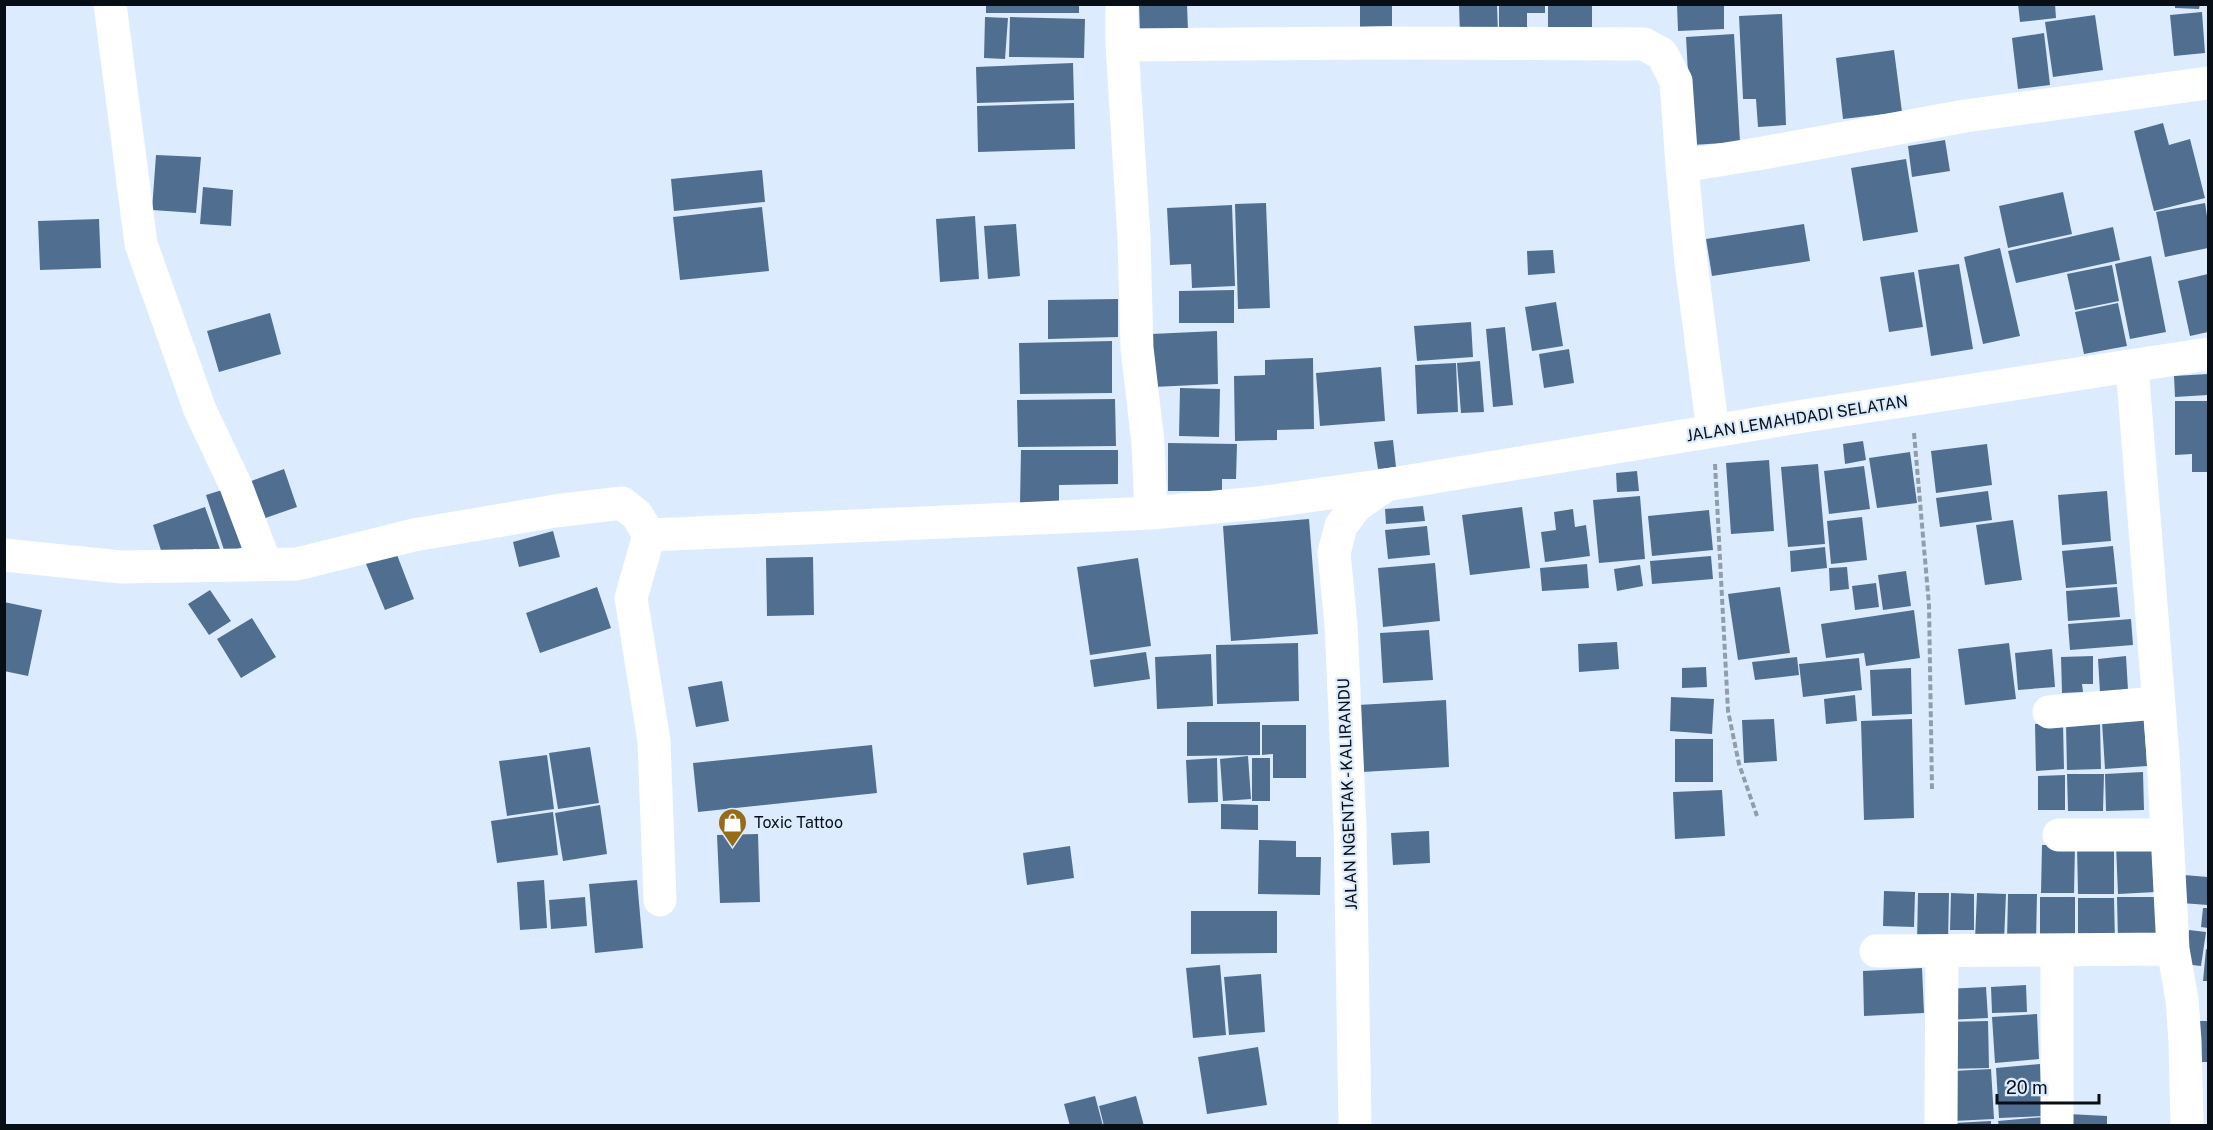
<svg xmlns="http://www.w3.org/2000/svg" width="2213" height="1130" viewBox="0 0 2213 1130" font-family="'Public Sans',sans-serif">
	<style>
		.building { fill: #506f90 }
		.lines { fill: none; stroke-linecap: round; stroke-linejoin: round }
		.path { stroke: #919dab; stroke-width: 4; stroke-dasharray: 6 3; stroke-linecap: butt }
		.minor { stroke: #fff; stroke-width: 33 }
		.labels { text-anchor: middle; stroke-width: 4.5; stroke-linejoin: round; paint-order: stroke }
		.street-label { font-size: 16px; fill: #080e16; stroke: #dcecfe }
		.poi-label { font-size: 16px; fill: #080e16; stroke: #dcecfe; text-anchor: start }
	</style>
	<rect width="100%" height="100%" fill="#dcecfe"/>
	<path class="building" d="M986,4H1079V13H986Z
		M1139,4H1187L1188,31L1140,33Z
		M1360,4H1392V26L1360,27Z
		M1459,4H1497L1498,34L1460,36Z
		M1499,4H1545V13H1527V34H1499Z
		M1548,4H1592V27H1548Z
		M1677,4H1724V29L1678,31Z
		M2018,4H2055L2056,18L2020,22Z
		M2175,4H2200L2199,9L2175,8Z
		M2202,12L2205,53L2174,56L2170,15Z
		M1782,14L1786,125L1758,127L1756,99H1743L1739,16Z
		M2095,15L2103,70L2053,77L2045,22Z
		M985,17L1008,18L1005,59L984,58Z
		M1010,17L1085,19L1084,58L1009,57Z
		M2044,33L2050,85L2018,89L2012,38Z
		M1734,34L1740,142L1692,145L1686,37Z
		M1894,50L1902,112L1843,119L1836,58Z
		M1073,63L1074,100L977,103L976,67Z
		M1074,103L1075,149L978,152L977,106Z
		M2163,123L2169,145L2190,139L2205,198L2154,211L2134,131Z
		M1945,140L1950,171L1912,177L1908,146Z
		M156,155L201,157L196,213L152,210Z
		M1906,159L1918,232L1863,241L1851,168Z
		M762,170L765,202L674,211L671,179Z
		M203,187L233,190L231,226L200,224Z
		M2063,192L2072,234L2008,248L1999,206Z
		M1266,203L1270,308L1238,309L1235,204Z
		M2205,203L2208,223V248L2165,257L2156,212Z
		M1232,205L1235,286L1192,288L1191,264L1170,265L1167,208Z
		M762,207L769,271L680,280L673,217Z
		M975,216L979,279L940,282L936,219Z
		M99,219L101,268L40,270L38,221Z
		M1016,224L1020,276L988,279L984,226Z
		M1804,224L1810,261L1712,276L1706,239Z
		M2113,227L2120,260L2016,283L2008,251Z
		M2000,248L2020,336L1983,344L1964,257Z
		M1553,250L1555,273L1528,275L1527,251Z
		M2151,256L2166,332L2130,339L2115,264Z
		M1959,264L1973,349L1931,356L1918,270Z
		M2112,265L2119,301L2075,310L2067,274Z
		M1914,272L1923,327L1889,332L1880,277Z
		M2208,274V332L2190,336L2178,281Z
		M1234,290V323H1179V291Z
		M1118,299V337L1048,339V300Z
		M1556,302L1563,346L1532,351L1525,307Z
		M2118,303L2127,346L2084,354L2075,312Z
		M270,313L281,354L219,372L207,331Z
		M1471,322L1473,357L1417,361L1414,326Z
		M1505,327L1513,405L1493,407L1486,329Z
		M1217,331L1218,384L1153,387L1151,334Z
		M1112,341V393L1020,394L1019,343Z
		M1569,349L1574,383L1544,388L1539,354Z
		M1313,358L1314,429L1277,430V440L1235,441L1234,376L1265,375V360Z
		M1480,361L1484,412L1461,413L1457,363Z
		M1456,363L1458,412L1417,414L1415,365Z
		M1381,367L1385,421L1320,426L1316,373Z
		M2208,374V395L2175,397L2174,376Z
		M1180,388L1220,389L1219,437L1179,436Z
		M1115,399L1116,446L1018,447L1017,400Z
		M2175,401H2208V472H2192V454L2175,455Z
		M1393,440L1396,467L1378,469L1374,442Z
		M1863,441L1866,460L1845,464L1843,444Z
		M1168,443L1237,444L1236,479H1222V491H1168Z
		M1987,444L1992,485L1936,493L1931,451Z
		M1021,450H1118V484L1059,485V504H1020Z
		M1910,452L1917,503L1877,508L1869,458Z
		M1769,460L1774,531L1731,534L1726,463Z
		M1818,464L1825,544L1788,547L1781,467Z
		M1864,466L1870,509L1829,514L1824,471Z
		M284,469L297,507L251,523L238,486Z
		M1637,471L1639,491L1617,492L1616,473Z
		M235,486L253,544L225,553L206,495Z
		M1988,491L1992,520L1940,527L1936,498Z
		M2107,491L2111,541L2062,545L2058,495Z
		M1640,496L1645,559L1599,563L1593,500Z
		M1423,506L1425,521L1386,524L1385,509Z
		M205,507L221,552L199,560L196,549L164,560L153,525Z
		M1522,507L1530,568L1470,575L1462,515Z
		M1573,509L1575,527L1586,525L1590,556L1545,562L1541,532L1556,530L1554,512Z
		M1709,510L1713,550L1652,556L1648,516Z
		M1862,517L1867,560L1831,564L1827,521Z
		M1309,519L1318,634L1231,641L1223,526Z
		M2013,520L2022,580L1985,585L1976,525Z
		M1427,526L1430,555L1388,559L1385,530Z
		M553,531L560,557L519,567L513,542Z
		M2113,546L2117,584L2066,588L2062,551Z
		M394,547L414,599L385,610L364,559Z
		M1825,547L1827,568L1791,572L1790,551Z
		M1711,556L1713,579L1652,584L1650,561Z
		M813,557L814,615L767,616L766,558Z
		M1138,558L1151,646L1090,655L1077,567Z
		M1435,563L1440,621L1383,627L1378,568Z
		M1587,564L1589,588L1542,591L1540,568Z
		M1640,565L1643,586L1617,591L1614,569Z
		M1847,567L1849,589L1830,591L1829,568Z
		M1906,571L1911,606L1883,610L1878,575Z
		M1876,583L1879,607L1855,610L1852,586Z
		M597,587L611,628L540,653L526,613Z
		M1780,587L1790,653L1738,660L1728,594Z
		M2117,587L2120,617L2068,621L2066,591Z
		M210,590L231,621L209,635L188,604Z
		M4,602L42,610L28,676L4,671Z
		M1914,610L1920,658L1866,666L1864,653L1826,658L1821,624Z
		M252,618L276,657L241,678L217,639Z
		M2131,619L2133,645L2070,650L2068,624Z
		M1429,630L1433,680L1383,683L1380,633Z
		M1617,642L1619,669L1579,672L1578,644Z
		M1298,643L1299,701L1217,704L1216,645Z
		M2009,643L2016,699L1965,705L1958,649Z
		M2052,649L2055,687L2018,690L2015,653Z
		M1146,652L1150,679L1094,687L1090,660Z
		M1211,654L1213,706L1157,709L1155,657Z
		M2093,656V684H2082L2083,692L2062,693L2061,657Z
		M2126,656L2128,690L2100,692L2098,659Z
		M1797,657L1799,675L1755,680L1752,662Z
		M1859,658L1862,690L1803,697L1799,664Z
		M1706,667L1707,687L1682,688V668Z
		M1911,668L1912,714L1872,716L1870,670Z
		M722,681L729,721L696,727L688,687Z
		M1855,695L1857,721L1826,724L1824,699Z
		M1671,697L1714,699L1712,734L1670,731Z
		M1446,700L1449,767L1362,772L1358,705Z
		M1774,719L1777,761L1744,763L1742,720Z
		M1912,719L1914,818L1864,820L1861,721Z
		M2144,720L2147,766L2105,769L2102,722Z
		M1187,722H1260V755L1187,756Z
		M2063,722L2064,769L2036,771L2035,724Z
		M2100,723L2101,769L2067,770L2066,724Z
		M1262,725H1306V778H1273V754L1262,755Z
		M1675,739H1713V782H1675Z
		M872,745L877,793L698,812L693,763Z
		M590,747L599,803L558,809L549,753Z
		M547,755L554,809L507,816L499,761Z
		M1248,756L1251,799L1223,801L1220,759Z
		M1217,758L1218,802L1188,803L1186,760Z
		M1252,758H1270V801H1252Z
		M2143,772L2144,810L2106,811L2105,774Z
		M2067,774H2104L2103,811H2068Z
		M2065,775V810H2038V776Z
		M1722,790L1725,836L1675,839L1673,792Z
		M1221,804L1258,805V830L1221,829Z
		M600,805L607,854L563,861L555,813Z
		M553,812L558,855L497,863L491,821Z
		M1429,831L1430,863L1393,865L1391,833Z
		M758,834L760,902L720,903L717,835Z
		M1259,840L1296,841V857H1321L1320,895L1258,894Z
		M2155,844L2156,892L2118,894L2116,845Z
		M2042,845H2075L2074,893H2041Z
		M2077,845H2114V894H2078Z
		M1070,846L1074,878L1027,885L1023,853Z
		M2184,875L2208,877V905L2181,903Z
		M544,880L547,928L520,930L517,882Z
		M637,880L643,948L595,953L589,884Z
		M1884,891L1915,892L1914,927L1883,926Z
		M1918,893H1949L1948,943H1917Z
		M1951,893L1974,894V930H1950Z
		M1977,893L2006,894L2004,941L1975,940Z
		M2008,894H2037L2036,942L2007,941Z
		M585,897L587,926L551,929L549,900Z
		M2040,897H2075V942H2040Z
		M2117,897H2158L2159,940L2118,941Z
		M2078,898H2114L2115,942H2078Z
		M2203,908H2208V928L2201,927Z
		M1191,911H1277V953L1191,954Z
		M2189,930L2206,932L2201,966L2184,964Z
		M2206,949L2208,950V981H2203Z
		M1220,965L1226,1035L1193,1038L1186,968Z
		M1922,968L1924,1013L1864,1016L1863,971Z
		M1261,974L1265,1032L1229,1035L1224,977Z
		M2026,985L2027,1012L1992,1013L1991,987Z
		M1986,987L1988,1018L1946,1020L1945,989Z
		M2037,1014L2039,1059L1995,1063L1992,1017Z
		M1988,1021L1989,1068L1947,1069L1945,1022Z
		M2196,1021H2208V1062H2196Z
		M1258,1047L1267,1105L1207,1114L1198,1057Z
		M2040,1064L2043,1116L1999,1118L1996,1068Z
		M1991,1069L1994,1119L1954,1121L1953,1071Z
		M1095,1096L1103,1126H1070L1064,1104Z
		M1136,1096L1144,1126H1104L1099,1106Z
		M2068,1114L2107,1116V1126H2068Z
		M2044,1117V1126H1999L1998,1121Z
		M1991,1121V1126H1954V1123Z"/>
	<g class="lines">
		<path class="path" d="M1914,433L1929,605L1932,789
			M1715,464L1728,711L1739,764L1757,816"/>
		<path class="minor" d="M110,4L141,244L200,410L236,486L265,563
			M1122,4V45L1134,238L1137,348L1148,443L1151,513L1259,503L1386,485L1804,416L2208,354
			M1122,45L1378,43L1644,44L1662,54L1676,81L1682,166
			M2132,366L2163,755L2173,949L2182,1000L2185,1041L2187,1126
			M1713,431L1691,263L1682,166L1763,153L1965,116L2208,83
			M649,535L1151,513
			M4,555L121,567L297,564L414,535L555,511L622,503L637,515L649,535L631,598L654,741L660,900
			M2049,712L2157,703
			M2059,835H2166
			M1876,951L2173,949
			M1355,1126L1350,825L1341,625L1334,553L1341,526L1356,506L1385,486
			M1941,1126L1942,951
			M2057,1126V951"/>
	</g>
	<defs>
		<symbol id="shop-pin" viewBox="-11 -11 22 30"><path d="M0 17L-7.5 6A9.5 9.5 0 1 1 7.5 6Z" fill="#966c18" stroke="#dcecfe"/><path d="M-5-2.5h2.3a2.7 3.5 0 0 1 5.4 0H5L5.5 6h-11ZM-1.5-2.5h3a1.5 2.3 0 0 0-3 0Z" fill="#fff"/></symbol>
	</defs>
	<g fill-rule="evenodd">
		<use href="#shop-pin" x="716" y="806" width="33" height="45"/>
	</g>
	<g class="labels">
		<g class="street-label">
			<text transform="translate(1797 418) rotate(-9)" y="6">JALAN LEMAHDADI SELATAN</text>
			<text transform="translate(1347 794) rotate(-92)" y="6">JALAN NGENTAK - KALIRANDU</text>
		</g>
		<g class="poi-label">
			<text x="754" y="828">Toxic Tattoo</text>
		</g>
	</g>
	<rect width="2213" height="1130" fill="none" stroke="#080e16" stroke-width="12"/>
	<path d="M1997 1094v9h102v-9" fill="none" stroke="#080e16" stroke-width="3"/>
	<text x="2006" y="1094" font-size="18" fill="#080e16" stroke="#dcecfe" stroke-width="4.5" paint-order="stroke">20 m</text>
</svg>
